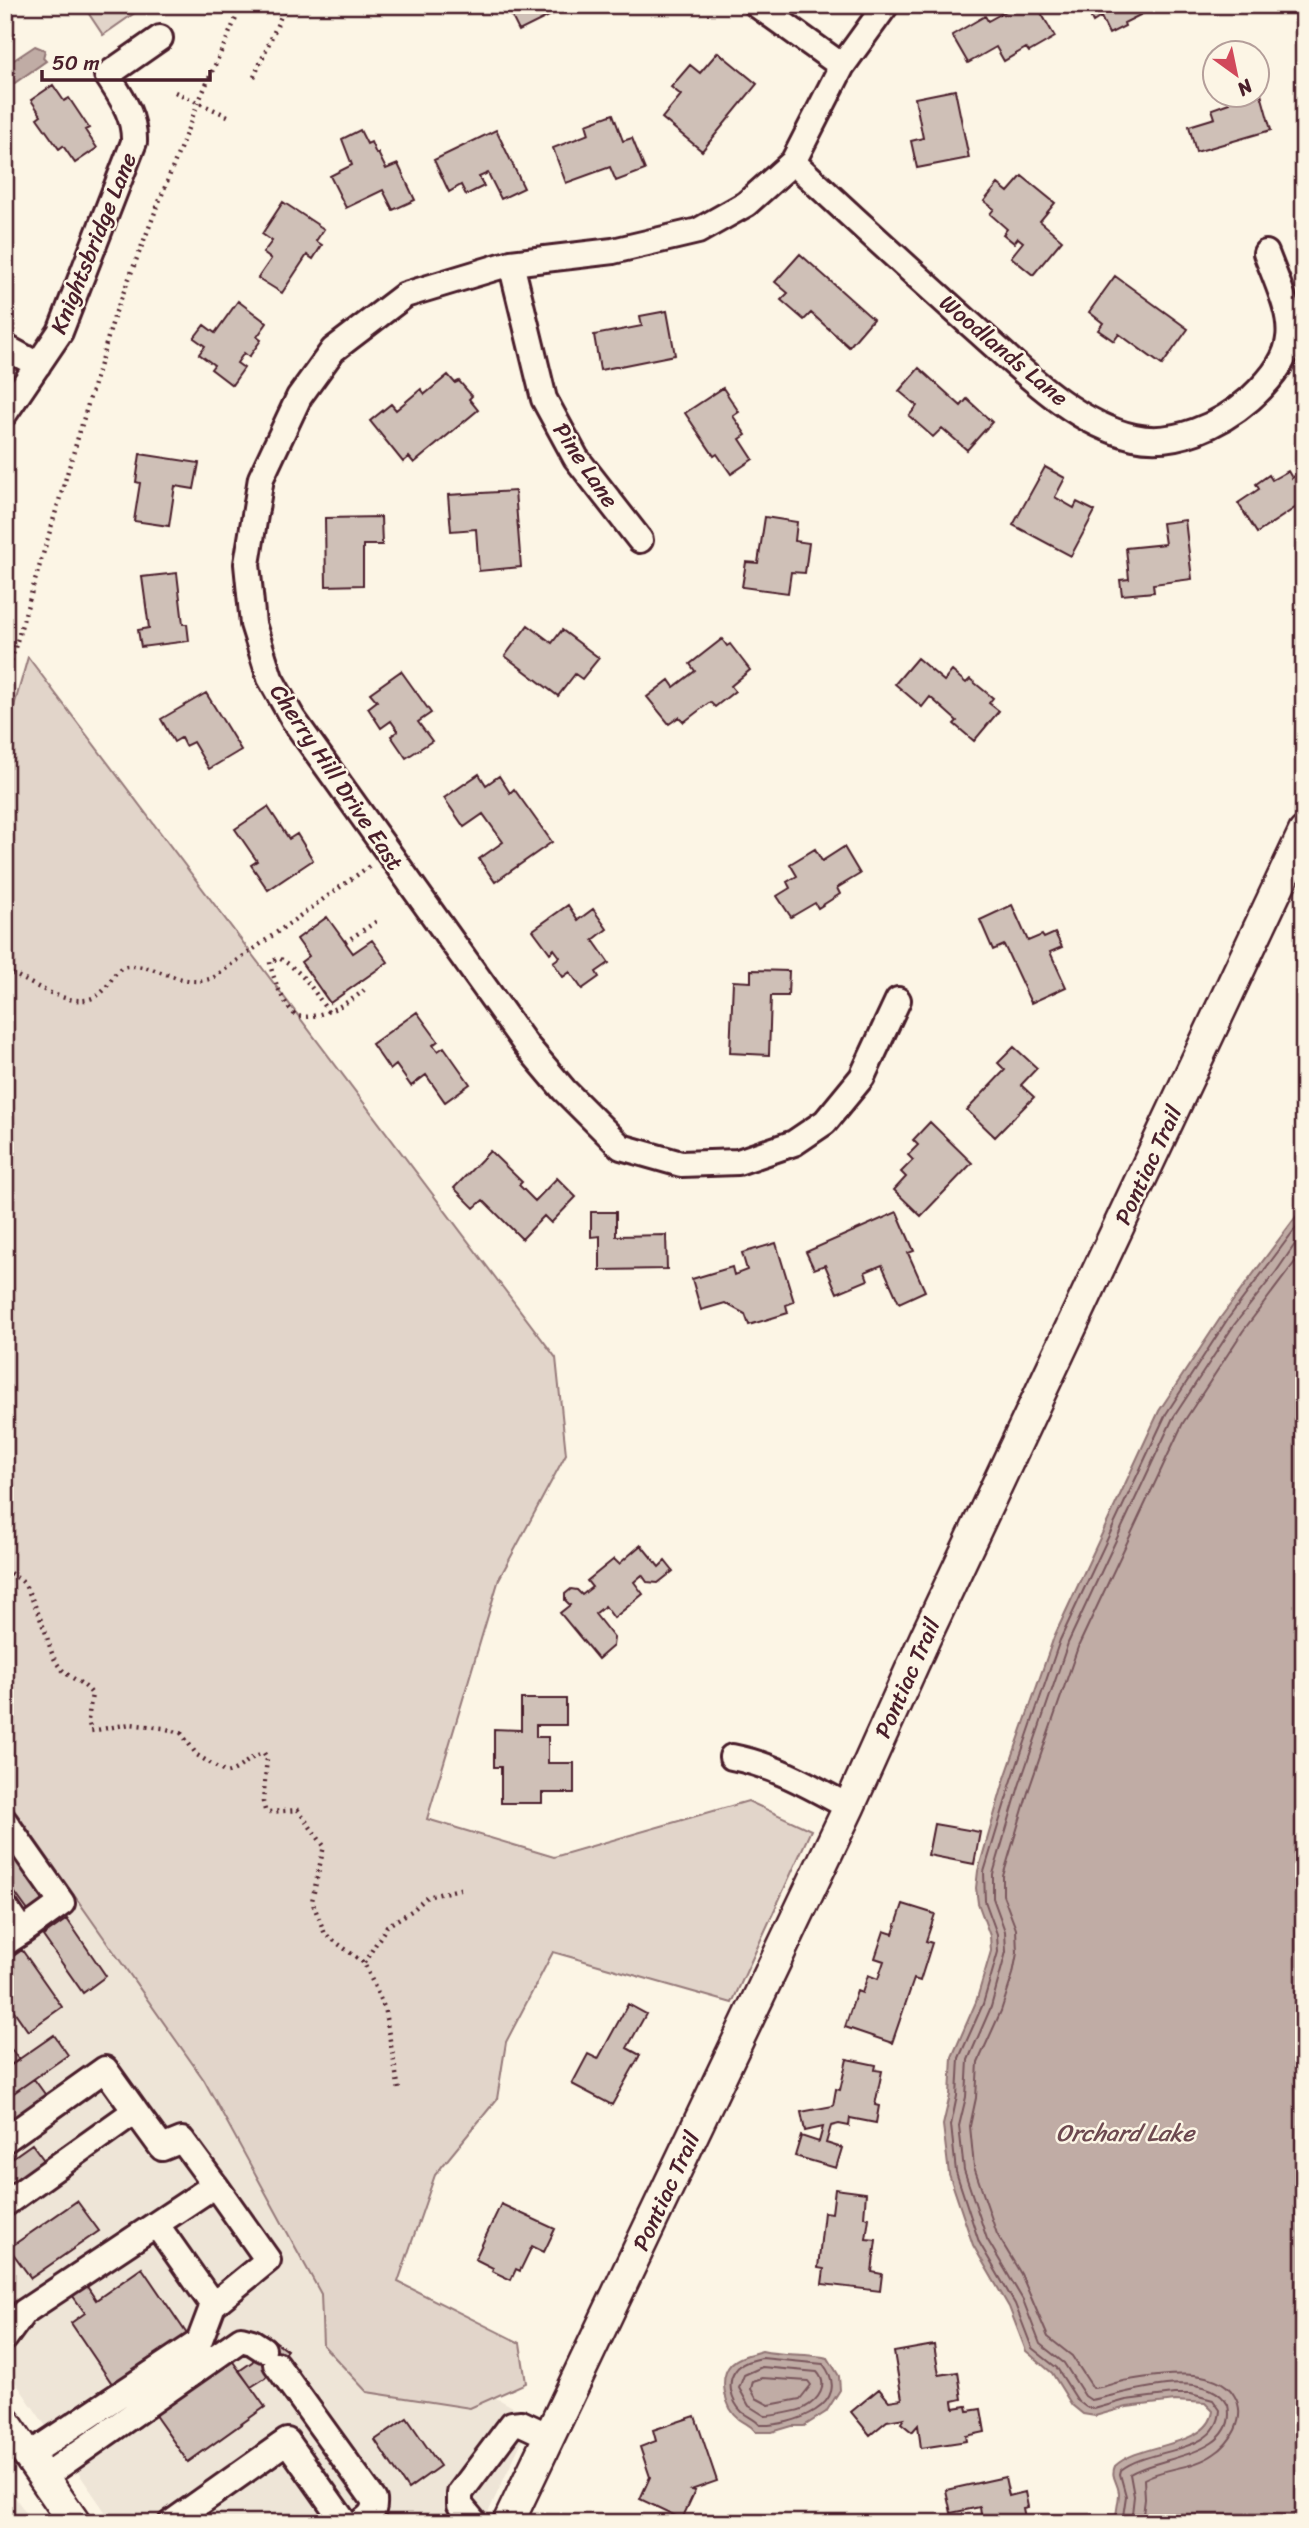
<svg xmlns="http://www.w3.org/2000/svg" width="1309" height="2528" viewBox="0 0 1309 2528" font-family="Sriracha,sans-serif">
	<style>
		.built { fill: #eee5d7 }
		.green { fill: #e2d5ca; stroke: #967a7a; stroke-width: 2 }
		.water { fill: #c0aca5; stroke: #917474; stroke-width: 2 }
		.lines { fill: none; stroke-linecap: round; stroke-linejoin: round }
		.shore { stroke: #79575c; stroke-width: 2 }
		.building { fill: #cfc0b7; stroke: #4a1f2b; stroke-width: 2 }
		.minor-casing { stroke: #4a1f2b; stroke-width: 30 }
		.major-casing { stroke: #4a1f2b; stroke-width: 35 }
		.path { stroke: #4a1f2b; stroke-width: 4.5; stroke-dasharray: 2 5; stroke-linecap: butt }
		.minor { stroke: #fcf5e5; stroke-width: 24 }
		.major { stroke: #fcf5e5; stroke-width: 30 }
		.labels { text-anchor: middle; stroke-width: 5; stroke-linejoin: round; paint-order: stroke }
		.street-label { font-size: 23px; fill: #4a1f2b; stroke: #fcf5e5 }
		.water-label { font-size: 24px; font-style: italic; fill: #6d4950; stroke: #fcf5e5 }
	</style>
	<rect width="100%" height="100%" fill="#fcf5e5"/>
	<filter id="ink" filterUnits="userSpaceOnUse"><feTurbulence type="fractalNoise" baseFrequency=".0143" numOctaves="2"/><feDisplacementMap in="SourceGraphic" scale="14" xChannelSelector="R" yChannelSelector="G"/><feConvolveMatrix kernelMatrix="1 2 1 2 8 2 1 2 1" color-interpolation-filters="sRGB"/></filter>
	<g filter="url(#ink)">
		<path class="built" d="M5,1797L160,2015L377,2333L533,2418L483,2523H113L5,2367Z
			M5,2483L33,2523H5Z"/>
		<path class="green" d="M83,5H146L103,35Z
			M28,657L556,1358L566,1454L499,1579L427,1819L554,1857L748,1801L811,1830L732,2003L553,1952L506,2042L497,2099L435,2175L398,2282L520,2343L526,2383L470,2408L367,2392L323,2345L321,2294L204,2080L5,1797V738Z"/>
		<path class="water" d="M35,46L45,50L43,58L46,61L9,87L5,84V66Z
			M1304,1206V2523H1116C1115,2512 1119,2503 1119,2493C1118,2482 1110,2477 1115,2466C1140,2442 1208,2448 1213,2411L1205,2403L1175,2401L1127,2407L1095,2416L1083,2414L1072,2405L1052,2373L1026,2351L1009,2307L973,2245L949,2174L943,2125L950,2095L952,2057L976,2002L991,1951L990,1936L978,1903L976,1888L978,1871L1004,1781L1054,1637L1159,1411L1221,1317Z
			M762,2351C784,2356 806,2353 828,2358L839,2376L840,2390L826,2412L804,2426H792L772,2432H756C749,2423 747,2425 739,2419C725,2408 718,2378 731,2364C739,2356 752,2354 762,2351Z"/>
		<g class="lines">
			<path class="shore" d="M762,2358L823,2364C855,2405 792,2426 760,2425C755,2419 748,2417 742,2412C731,2401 726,2382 736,2370C741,2362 754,2360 762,2358Z
				M762,2367L817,2372C829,2385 819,2400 804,2408C800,2411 771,2416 765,2416L749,2406L739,2388L744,2375Z
				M762,2378L808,2381L811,2385L800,2399L769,2405L756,2398L751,2389L753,2381Z
				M1122,2523L1126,2496L1120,2474L1121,2470C1149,2447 1218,2455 1220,2410L1213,2400L1191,2394H1174L1126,2400L1094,2409L1086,2407L1078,2401L1057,2368L1032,2348L1015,2304L979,2242L956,2172L951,2125L957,2096L959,2058L983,2004L998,1952L997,1934L985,1901L984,1872L1011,1783L1060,1640L1166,1414L1227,1320L1304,1217
				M1131,2523L1134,2496L1130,2474C1158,2456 1239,2456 1228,2405C1206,2365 1125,2394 1091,2400L1085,2396L1064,2363L1040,2344L1023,2300L987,2239L964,2170L959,2126L966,2097L968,2060L991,2007L1006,1952L1005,1931L993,1898V1874L1019,1786L1068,1643L1173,1418L1234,1325L1276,1272L1304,1231
				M1142,2523L1145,2499L1144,2479C1165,2467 1193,2469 1214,2454C1222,2449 1230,2440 1235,2430C1240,2419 1241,2406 1234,2395C1216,2364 1153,2376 1123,2381C1113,2383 1103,2388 1093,2388L1072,2356L1048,2337L1021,2274L997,2234L974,2167L970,2126L976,2098L978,2062L1001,2011L1013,1974L1017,1953L1016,1929L1003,1895V1876L1029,1789L1078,1647L1183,1423L1243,1331L1304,1250"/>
		</g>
		<path class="building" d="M506,5H548L553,14L519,31Z
			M1040,5L1043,10L1040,11L1055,37L1029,52L1026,48L1004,61L996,47L968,63L952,35L985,16L988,21L1013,7L1012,5Z
			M1085,5H1140L1144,13L1124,23L1125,26L1109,34L1101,17L1093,22Z
			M718,52L757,84L702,151L662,118L681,95L671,87L690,65L700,73Z
			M53,85L64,101L69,98L89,128L85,130L97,148L75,163L63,146L59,149L37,118L41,115L31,100Z
			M955,90L969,158L917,168L911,141L923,138L915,98Z
			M1227,94H1247L1248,98L1261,94L1271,130L1196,152L1189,126L1215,118L1212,109L1229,103Z
			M613,114L623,141L632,138L645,170L616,181L610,167L566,183L553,148L589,134L586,124Z
			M360,130L367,144L371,142L376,154L378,153L386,169L398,164L415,200L393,210L383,190L346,208L330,176L352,165L342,139Z
			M496,130L524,188L501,199L488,173L479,177L484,186L466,195L461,185L449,192L434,160Z
			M1022,176L1055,203L1040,221L1062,240L1033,275L1011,257L1023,242L1018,238L1014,243L1003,234L1007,229L990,214L994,209L984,201L998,184L1008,192Z
			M283,202L324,229L316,241L322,245L313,259L307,255L282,293L258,278L271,259L263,253L272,241L262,234Z
			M800,254L873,319L849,347L811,313L804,320L781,300L788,293L775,282Z
			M1115,276L1188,329L1162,365L1119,334L1114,341L1098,330L1103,323L1089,312Z
			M238,301L267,323L257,337L261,340L249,357L244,353L237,363L244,368L232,385L211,369L214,365L199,354L205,346L194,338L204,325L215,333Z
			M667,311L675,355L600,370L594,335L642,326L640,316Z
			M919,368L961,406L967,399L992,422L967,450L942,428L933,437L909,416L917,406L899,391Z
			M448,375L455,383L459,381L472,396L469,399L478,410L414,463L409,457L403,462L370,421L391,404L396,410L421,389L425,394Z
			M723,388L739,412L733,416L746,435L740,439L753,459L731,474L717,454L714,456L685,413Z
			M140,454L199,463L194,489L175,486L169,526L134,521L140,483L136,482Z
			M1045,467L1065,478L1055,497L1074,508L1077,502L1095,511L1071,556L1013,525Z
			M1304,470V502L1257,533L1238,503L1259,489L1256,484L1269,475L1272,480L1288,471L1292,478Z
			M515,491L521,567L479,571L476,529L451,531L448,495Z
			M381,517L382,545H363V585L326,586L325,518Z
			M765,517L797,522L795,541L809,543L805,573L791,572L788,593L742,587L746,562L758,563Z
			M1185,520L1192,579L1153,584L1154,592L1122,595L1120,580L1129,579L1126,548L1165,544L1162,523Z
			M177,573L183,624H187L189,641L141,647L138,630L149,628L142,577Z
			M528,625L552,643L562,630L599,658L582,679L575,674L558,696L505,656Z
			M722,639L727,646L730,644L750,670L731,686L735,691L715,707L710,702L684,722L679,717L669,724L647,697L669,680L674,687L695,671L690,664Z
			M917,658L944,681L952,671L966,683L970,679L993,698L989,703L999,711L974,741L954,724L957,721L930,697L922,707L895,684Z
			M401,671L431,713L418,722L432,741L406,758L391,736L398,731L391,721L381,728L368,708L377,701L370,693Z
			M206,693L241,750L209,769L193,742L185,746L181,738L174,742L161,719Z
			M479,774L486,785L499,776L510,793L514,789L552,842L495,882L479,859L503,842L483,814L464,827L444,798Z
			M268,807L289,839L297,834L313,860L268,890L251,865L257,861L235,829Z
			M844,847L860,874L837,888L840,894L818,908L815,903L791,917L777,896L790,888L787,882L797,876L790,864L815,849L822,861Z
			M568,905L578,920L593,909L607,929L593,940L609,963L596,972L599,977L582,989L570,972L563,977L553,962L560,957L554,949L550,953L533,930Z
			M1012,905L1028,941L1042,935L1044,938L1055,933L1062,947L1050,952L1066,987L1031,1003L1004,945L993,950L980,920Z
			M327,917L353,953L372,940L388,962L330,1003L301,962L309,956L297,939Z
			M751,970L789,971L788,996H771L769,1055L730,1053L733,981L751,982Z
			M417,1012L438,1041L433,1045L438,1051L444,1047L470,1084L445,1102L426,1075L411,1086L396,1065L390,1070L372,1044Z
			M1014,1047L1037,1068L1021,1085L1034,1097L995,1137L967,1110L1005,1070L998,1063Z
			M930,1122L972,1163L921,1216L894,1190L906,1177L901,1172L913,1160L908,1155L918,1145L913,1140Z
			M490,1151L522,1182L519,1185L535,1201L557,1178L576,1197L551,1223L544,1216L522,1239L483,1200L474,1208L454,1188Z
			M591,1212H616V1236L666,1235L667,1269L600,1270V1236L591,1237Z
			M897,1212L914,1251L908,1253L925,1291L899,1303L882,1265L865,1272L868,1280L837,1293L825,1265L814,1269L806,1252Z
			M776,1243L794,1302L786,1305L788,1313L749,1325L745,1314L725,1303L701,1310L692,1279L732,1267L734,1275L747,1270L742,1253Z
			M641,1545L659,1567L665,1561L673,1571L658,1583L647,1582L642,1575L634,1582L643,1594L614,1618L605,1606L595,1614L614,1638L613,1646L598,1659L560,1613L570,1605L565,1600V1594L571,1589L577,1590L582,1595L592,1587L587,1581L614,1559L619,1564Z
			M521,1699H566V1725H536V1737H548V1763H574V1793H542V1803H501V1767H494V1729L521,1730Z
			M934,1824L980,1832L974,1864L928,1855Z
			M5,1841L49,1903L31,1915L5,1879Z
			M903,1904L935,1914L926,1941L932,1943L920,1981L914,1979L892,2043L845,2027L857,1991L862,1993L868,1975L878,1979L884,1961L875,1958L884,1931L893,1934Z
			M67,1919L106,1976L83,1993L43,1936Z
			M22,1950L62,2007L28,2031L5,1998V1962Z
			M628,2004L646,2014L627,2048L640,2055L612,2105L572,2084L588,2054L598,2059Z
			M54,2035L68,2055L5,2099V2069Z
			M5,2041L19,2060L5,2069Z
			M847,2059L876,2065L875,2070L882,2071L875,2105L879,2106L876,2123L850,2118L849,2126L839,2124L831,2126L826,2143L842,2148L836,2168L795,2156L801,2136L819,2142L823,2127L805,2131L801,2112L833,2106L836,2089L840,2090Z
			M34,2079L50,2101L5,2132V2099Z
			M32,2144L46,2163L5,2192V2163Z
			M835,2189L866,2193L864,2217L869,2218L866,2239L876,2240L872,2272L882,2274L880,2291L822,2284L824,2269L818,2268L824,2212L832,2213Z
			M77,2201L99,2231L31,2278L9,2248Z
			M501,2204L555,2229L544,2252L532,2246L520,2271L516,2269L511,2280L492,2271L493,2268L475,2259Z
			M142,2268L191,2340L117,2391L71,2323L85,2313L70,2292L84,2282L96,2300Z
			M271,2338L287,2350L265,2378L251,2387L239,2371L252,2362Z
			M934,2345L939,2375L958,2372L962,2399L953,2401L954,2408L967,2406L968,2411L981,2409L985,2432L966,2436L967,2441L921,2448L918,2425L912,2432L901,2423L904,2418L887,2421L870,2435L851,2412L879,2389L889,2401L902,2399L894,2352Z
			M229,2356L265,2407L188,2462L152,2411Z
			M695,2416L717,2481L691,2490L695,2491L682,2519L640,2499L650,2477L640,2447L656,2441L653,2430Z
			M407,2418L440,2466L408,2489L375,2440Z
			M1005,2477L1009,2496L1025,2492L1028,2507L1023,2508L1026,2523H970L969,2518L981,2515L980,2507L951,2513L946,2490Z"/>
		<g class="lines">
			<defs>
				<path id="minor" d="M757,5L842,66
					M886,5L842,66L793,162L746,204L698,231L613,251L511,263L405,295L333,350L299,397L261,478L247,564L253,624L270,678L293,719L526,1045L564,1090L621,1147L681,1164L738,1162L794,1143L825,1122L862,1077L898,1000
					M793,162C851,216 910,270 969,323C1016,364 1071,423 1134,437C1175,446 1220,425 1250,399C1309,345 1291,318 1266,253
					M511,263L544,399L576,458L640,540
					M5,347L38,365
					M5,413L60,332L134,142C135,115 121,97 107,75L160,38
					M732,1757C774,1765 812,1787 849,1807
					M5,1822L62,1903L22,1932
					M5,1907L22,1932L5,1943
					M5,2140L105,2069L135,2111
					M5,2204L135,2111L162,2148L182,2140L215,2185L24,2312L5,2338
					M213,2305L268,2260L215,2185
					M276,2364L374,2500C375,2512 370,2516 360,2523
					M29,2455L199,2342L213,2305L156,2224
					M44,2477L241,2339L252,2342L263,2349
					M171,2523L287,2441L345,2523
					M475,2523L460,2505V2493L512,2424L521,2423L549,2436"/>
				<path id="major" d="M5,2422L75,2523
					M508,2523L849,1807L925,1638L1304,832"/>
			</defs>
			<use href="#minor" class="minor-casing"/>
			<use href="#major" class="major-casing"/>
			<path class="path" d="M254,77L286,5
				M175,92L230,117
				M5,681L115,314L198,103L242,5
				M345,942L377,921
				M5,974H13C38,986 85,1019 107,986C113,978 117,966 129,966C162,965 180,989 213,978L371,865
				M328,1012C313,989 303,972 279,958L270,962C271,974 286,1012 298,1016C315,1021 352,1002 364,990
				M5,1568C11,1576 21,1578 25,1585C32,1598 38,1612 43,1626C49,1639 50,1655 59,1666C69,1679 83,1681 92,1694L88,1720L91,1731L130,1724L163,1728L181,1733L197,1755L226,1773C241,1770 249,1756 264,1753L267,1758L263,1802L265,1810L269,1812L298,1810L324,1846L312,1901L325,1934L364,1963L384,2007L399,2090
				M364,1963L387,1926L413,1910L427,1897L464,1888"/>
			<use href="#minor" class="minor"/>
			<use href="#major" class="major"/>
		</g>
	</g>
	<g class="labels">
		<g class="street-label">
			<text transform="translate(93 243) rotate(-68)" y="8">Knightsbridge Lane</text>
			<text transform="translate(1004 350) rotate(40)" y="8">Woodlands Lane</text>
			<text transform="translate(586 465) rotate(56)" y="8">Pine Lane</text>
			<text transform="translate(337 777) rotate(56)" y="8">Cherry Hill Drive East</text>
			<text transform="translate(1148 1165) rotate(-65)" y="8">Pontiac Trail</text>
			<text transform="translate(907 1678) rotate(-66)" y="8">Pontiac Trail</text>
			<text transform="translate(666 2191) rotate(-65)" y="8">Pontiac Trail</text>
		</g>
		<g class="water-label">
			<text x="1125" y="2141">Orchard Lake</text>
		</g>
	</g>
	<rect width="1309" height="2528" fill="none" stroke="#fcf5e5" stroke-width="28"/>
	<rect x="14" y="14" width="1281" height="2500" fill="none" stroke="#4a1f2b" stroke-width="2.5" filter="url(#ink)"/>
	<g transform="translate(1236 74) rotate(147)"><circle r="33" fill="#fcf5e5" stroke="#b59f9b" stroke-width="2"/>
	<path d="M0-5L12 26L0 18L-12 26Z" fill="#d1495b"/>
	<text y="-10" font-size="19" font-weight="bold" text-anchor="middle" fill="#4a1f2b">N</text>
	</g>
	<path d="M42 70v10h168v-10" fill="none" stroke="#4a1f2b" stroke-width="3.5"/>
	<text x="52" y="70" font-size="21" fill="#4a1f2b" stroke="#fcf5e5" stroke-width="5" paint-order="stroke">50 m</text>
</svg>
